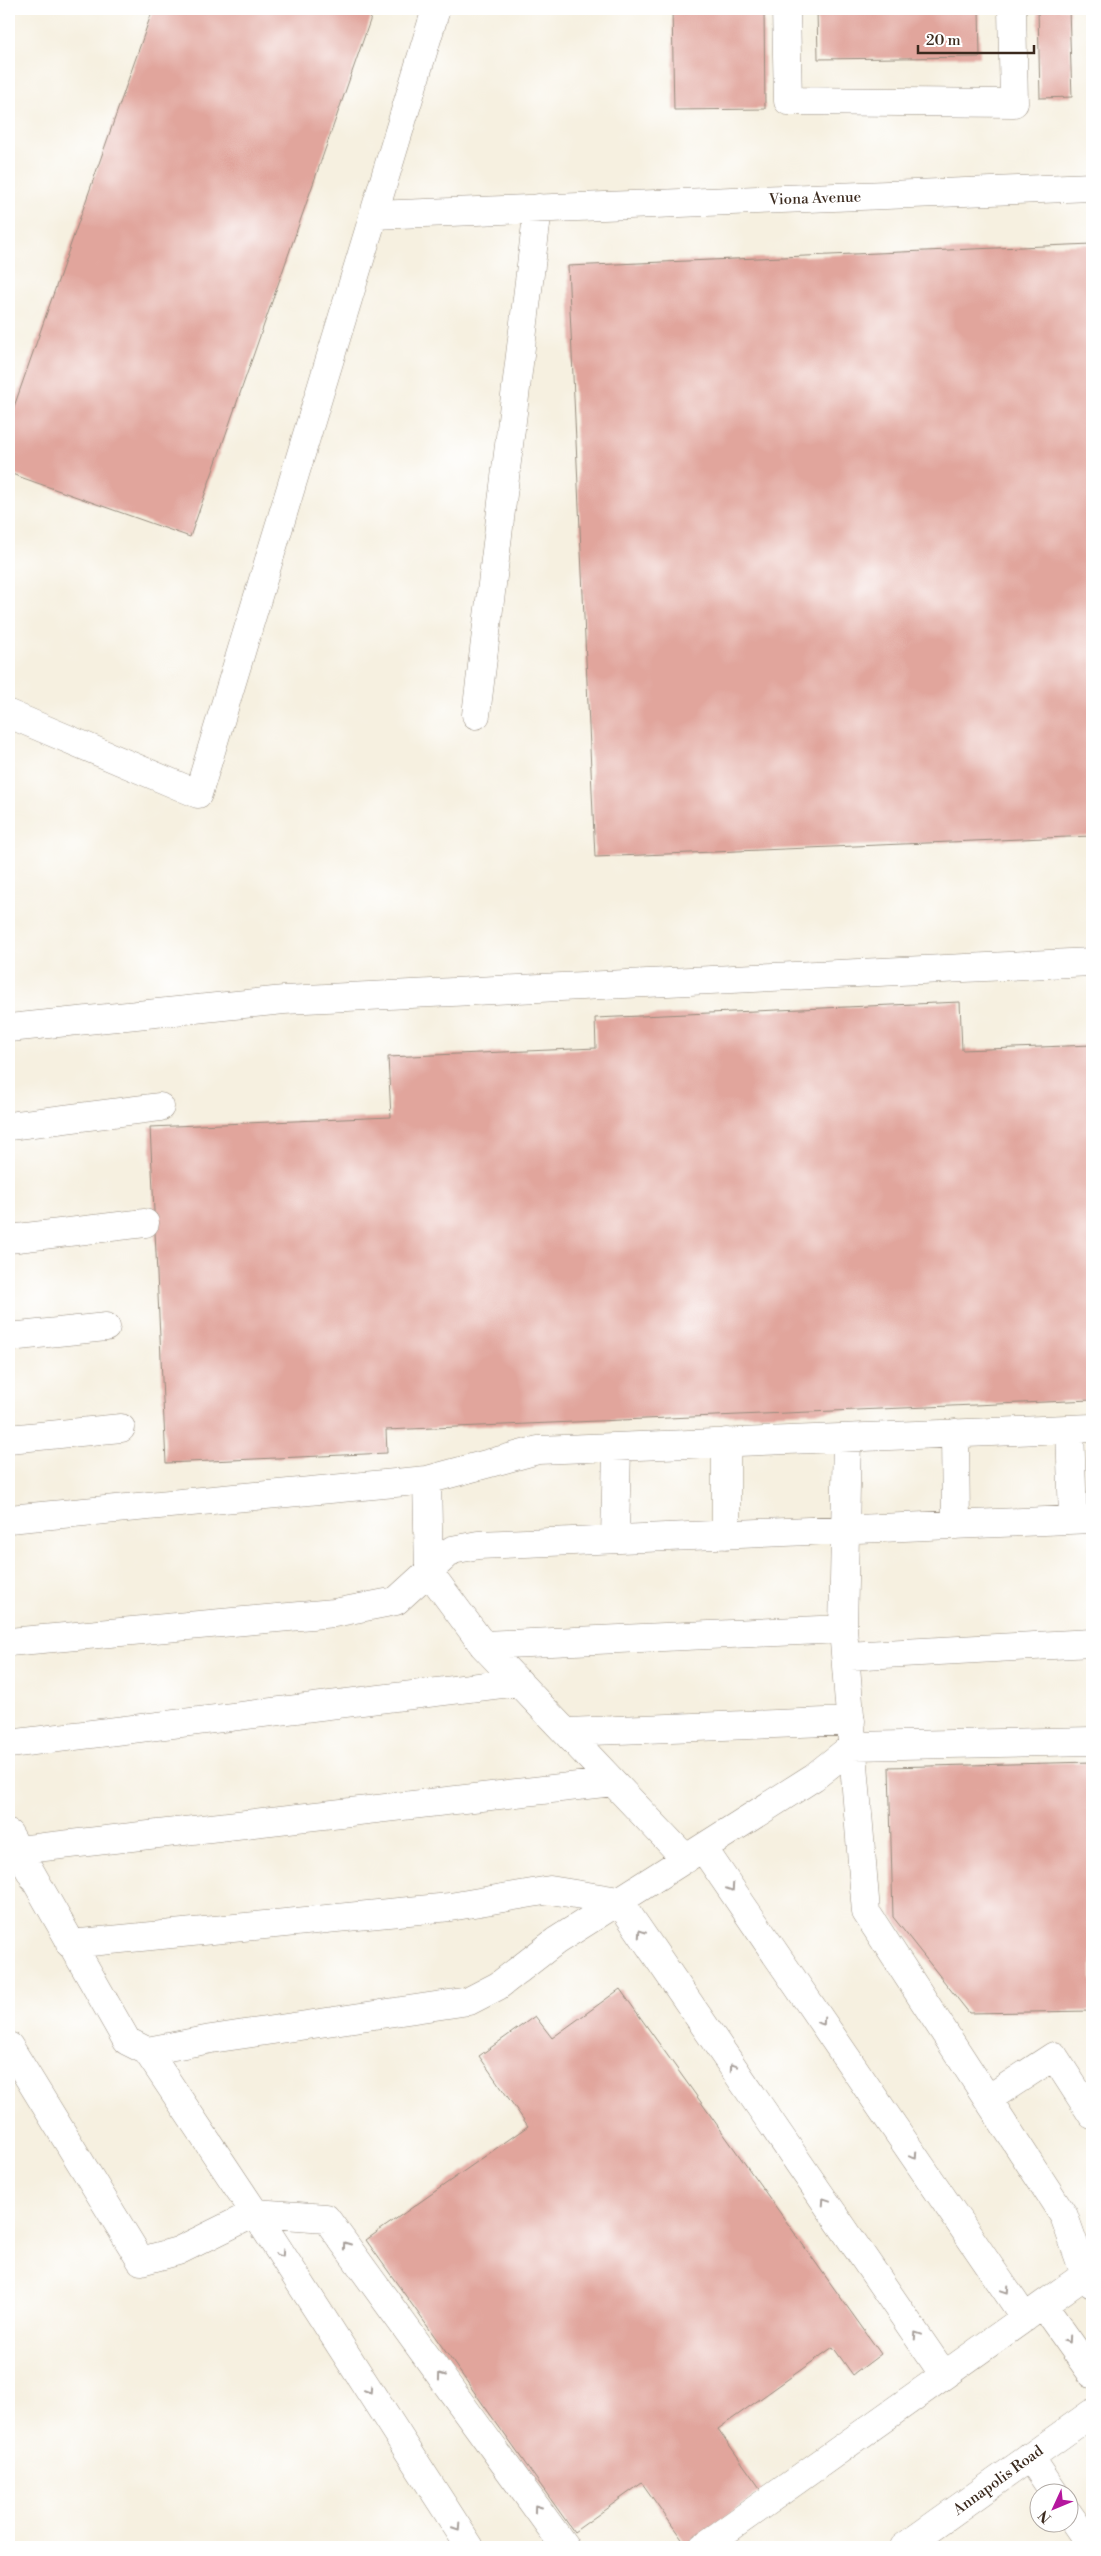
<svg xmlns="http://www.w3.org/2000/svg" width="1101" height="2556" viewBox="0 0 1101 2556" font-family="'Libre Bodoni',serif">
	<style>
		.building { fill: #e1a59c }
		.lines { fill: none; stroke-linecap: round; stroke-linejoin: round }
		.minor-casing { stroke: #988d7f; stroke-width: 29 }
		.major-casing { stroke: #988d7f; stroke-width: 29 }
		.minor { stroke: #fff; stroke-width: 28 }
		.major { stroke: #fff; stroke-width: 28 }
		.oneway { stroke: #a79f9a }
		.labels { text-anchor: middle; stroke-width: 5; stroke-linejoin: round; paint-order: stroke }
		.street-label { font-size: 15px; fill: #3b2a1e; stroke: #fff }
	</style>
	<rect width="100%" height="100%" fill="#fff"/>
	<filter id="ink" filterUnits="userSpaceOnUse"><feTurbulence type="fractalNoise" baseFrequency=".02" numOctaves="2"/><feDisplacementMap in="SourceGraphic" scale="10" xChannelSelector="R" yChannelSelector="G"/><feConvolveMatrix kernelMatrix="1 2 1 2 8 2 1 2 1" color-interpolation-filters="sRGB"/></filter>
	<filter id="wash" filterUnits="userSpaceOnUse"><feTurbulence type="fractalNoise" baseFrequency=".0096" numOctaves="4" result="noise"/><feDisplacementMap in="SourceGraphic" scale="20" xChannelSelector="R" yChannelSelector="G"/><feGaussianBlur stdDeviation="1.12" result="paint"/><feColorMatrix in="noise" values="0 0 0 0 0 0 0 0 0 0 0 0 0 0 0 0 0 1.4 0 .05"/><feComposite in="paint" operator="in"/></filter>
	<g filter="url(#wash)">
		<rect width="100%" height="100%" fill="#f6f0e0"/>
		<g id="blocks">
			<path class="building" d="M153,9H374L190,537L9,473V421Z
				M672,9H764L765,109L674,110Z
				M817,9H979L980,57L818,59Z
				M1038,9H1069L1072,97L1040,98Z
				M1092,244V836L595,857L568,266Z
				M960,1002L962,1050L1092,1045V1400L386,1430L387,1453L166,1463L150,1127L391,1117L388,1057L596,1048L595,1018Z
				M1092,1762V2011L969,2013L893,1917L889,1767Z
				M620,1989L881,2354L853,2375L833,2347L718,2429L762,2491L686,2545L642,2483L574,2532L366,2240L528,2126L479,2056L535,2016L552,2038Z"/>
		</g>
	</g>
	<g filter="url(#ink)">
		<use href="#blocks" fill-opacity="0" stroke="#988d7f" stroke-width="1"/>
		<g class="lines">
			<defs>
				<path id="minor" d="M786,9L788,101L1014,103L1012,9
					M373,215L1092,187
					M9,714L198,794L436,9
					M476,715L538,208
					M9,1028L284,1000L1092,962
					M9,1126L160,1107
					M9,1239L145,1223
					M9,1337L106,1327
					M1070,1429L1073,1519
					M955,1433L956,1525
					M847,1438L843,1629L866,1912L1064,2216L1085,2275L1092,2284
					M9,1439L121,1428
					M726,1442V1535
					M427,1480L429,1572L483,1645L686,1859
					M9,1519L427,1480L538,1450L1092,1428
					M615,1539L617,1447
					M9,1642L334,1613L396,1601L452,1550L478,1545L1092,1519
					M483,1645L843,1629
					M846,1656L1092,1643
					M566,1732L851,1721
					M9,1744L519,1682
					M9,1834L127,2041L147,2051L211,2039L469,2001L498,1986L556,1941L814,1777L853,1746L1092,1741
					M703,1848L1025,2318
					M18,1850L613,1782
					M70,1944L450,1907L550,1890L619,1901L944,2375
					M9,2046L141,2261L178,2251L255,2213L326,2218L565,2547
					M147,2051L255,2213L470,2547
					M988,2099L1054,2056L1092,2115
					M1043,2305L1092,2374
					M1030,2457L1055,2494
					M1068,2513L1092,2547
					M703,2547L1085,2275"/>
				<path id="major" d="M904,2547L1092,2413"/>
			</defs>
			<use href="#minor" class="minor-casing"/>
			<use href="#major" class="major-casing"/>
			<use href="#minor" class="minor"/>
			<use href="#major" class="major"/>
		</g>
		<defs><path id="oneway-chevron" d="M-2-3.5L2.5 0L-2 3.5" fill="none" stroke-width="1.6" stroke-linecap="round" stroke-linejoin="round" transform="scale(1.25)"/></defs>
		<g class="oneway">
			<use href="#oneway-chevron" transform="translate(731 1888) rotate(56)"/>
			<use href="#oneway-chevron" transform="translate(641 1933) rotate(-124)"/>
			<use href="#oneway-chevron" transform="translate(822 2022) rotate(56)"/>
			<use href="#oneway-chevron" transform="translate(733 2067) rotate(-124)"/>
			<use href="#oneway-chevron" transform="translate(914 2156) rotate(56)"/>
			<use href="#oneway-chevron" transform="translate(825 2201) rotate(-124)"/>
			<use href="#oneway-chevron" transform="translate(346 2245) rotate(-126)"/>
			<use href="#oneway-chevron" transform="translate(281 2254) rotate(57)"/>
			<use href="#oneway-chevron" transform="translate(1006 2290) rotate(56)"/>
			<use href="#oneway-chevron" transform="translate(917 2335) rotate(-124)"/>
			<use href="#oneway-chevron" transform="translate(1068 2340) rotate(55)"/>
			<use href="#oneway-chevron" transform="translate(441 2376) rotate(-126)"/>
			<use href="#oneway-chevron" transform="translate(369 2390) rotate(57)"/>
			<use href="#oneway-chevron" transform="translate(537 2508) rotate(-126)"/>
			<use href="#oneway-chevron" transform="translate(457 2527) rotate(57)"/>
		</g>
	</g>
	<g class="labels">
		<g class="street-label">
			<text transform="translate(815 198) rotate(-2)" y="5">Viona Avenue</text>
			<text transform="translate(998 2480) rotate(-36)" y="5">Annapolis Road</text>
		</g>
	</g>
	<rect width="1101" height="2556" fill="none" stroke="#fff" stroke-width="30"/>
	<g transform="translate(1054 2508) rotate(226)"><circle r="24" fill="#ffffff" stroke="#b1aaa5"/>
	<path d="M0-4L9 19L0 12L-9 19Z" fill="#b5179e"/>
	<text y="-8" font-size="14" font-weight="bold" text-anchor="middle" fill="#3b2a1e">N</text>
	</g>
	<path d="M918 45v8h116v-8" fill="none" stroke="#3b2a1e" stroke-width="2.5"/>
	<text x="926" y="45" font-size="15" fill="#3b2a1e" stroke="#ffffff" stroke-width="4" paint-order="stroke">20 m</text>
</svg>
